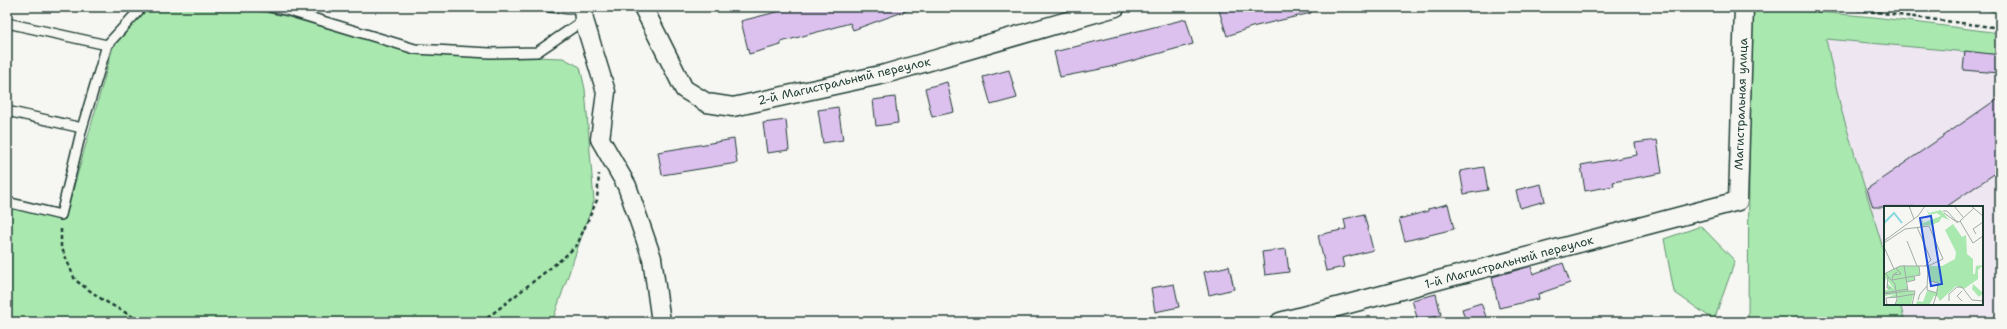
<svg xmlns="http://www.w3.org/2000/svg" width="2007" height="329" viewBox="0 0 2007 329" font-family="'Shantell Sans',sans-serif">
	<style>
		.built { fill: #eee6f1 }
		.green { fill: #a9e8af; stroke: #649272 }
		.building { fill: #dcc0ee; stroke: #1f3d34 }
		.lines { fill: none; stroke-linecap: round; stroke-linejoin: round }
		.lane-casing { stroke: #1f3d34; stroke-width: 12 }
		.street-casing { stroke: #1f3d34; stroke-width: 21 }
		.path { stroke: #1f3d34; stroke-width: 2.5; stroke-dasharray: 4 3; stroke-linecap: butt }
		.lane { stroke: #f6f6f2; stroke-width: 9 }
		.street { stroke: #f6f6f2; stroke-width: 18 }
		.labels { text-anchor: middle; stroke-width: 3; stroke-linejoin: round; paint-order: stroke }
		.street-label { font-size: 12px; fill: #1f3d34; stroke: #f6f6f2 }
		.inset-river { fill: none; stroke: #87d8e0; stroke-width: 2 }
		.inset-road { fill: none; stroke: #a0aca6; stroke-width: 1 }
		.view { fill: #1d4ed8; fill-opacity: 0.15; stroke: #1d4ed8; stroke-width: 2 }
		.inset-edge { fill: none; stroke: #1f3d34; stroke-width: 2 }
	</style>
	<rect width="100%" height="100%" fill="#f6f6f2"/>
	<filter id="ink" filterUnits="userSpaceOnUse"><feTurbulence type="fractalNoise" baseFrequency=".025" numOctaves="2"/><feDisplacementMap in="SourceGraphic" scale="8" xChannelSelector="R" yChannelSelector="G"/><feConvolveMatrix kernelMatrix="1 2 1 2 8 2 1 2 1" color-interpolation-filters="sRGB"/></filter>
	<g filter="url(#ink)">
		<path class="built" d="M1826,39L2000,55V322H1905L1900,304H1982V207H1885V255L1841,109Z"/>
		<path class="green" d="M148,7H238L285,16L414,53L563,58L580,67L585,89L594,201L552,322H7V206L65,219L113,47Z
			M1761,7L1874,17L2000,33V55L1826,39L1841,109L1885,255V304H1900L1905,322H1748L1750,8Z
			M1979,7H2000V14Z
			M1701,226L1735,261L1714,320L1674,292L1664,239Z"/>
		<path class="building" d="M796,7H911V9L853,30L850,23L781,42V45L749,54L741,21Z
			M1218,7H1310L1311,13L1252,27L1227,36Z
			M1186,19L1193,44L1106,68L1060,77L1054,52Z
			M1965,51L2000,55L1999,73L1963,70Z
			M1009,70L1017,98L991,105L983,77Z
			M947,82L954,112L932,117L925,88Z
			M895,97L898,123L876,126L873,100Z
			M2000,97V170L1946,207H1873L1867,189Z
			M838,107L843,140L823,143L818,110Z
			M786,120L789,150L767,153L763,123Z
			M734,139L737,163L662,175L658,152Z
			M1657,140L1662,173L1613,182L1614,186L1585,191L1581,165L1637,155L1635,143Z
			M1484,167L1488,190L1464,194L1460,171Z
			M1541,184L1545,201L1520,208L1516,190Z
			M1448,204L1454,229L1405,241L1399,219L1428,211V209Z
			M1364,214L1373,250L1342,258L1344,267L1326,271L1318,235L1346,229L1344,219Z
			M1286,249L1289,272L1265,275L1262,252Z
			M1563,263L1570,283L1538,294L1539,299L1499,308L1492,277L1531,266L1533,274Z
			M1229,266L1234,289L1209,295L1204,272Z
			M1174,284L1179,307L1155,312L1151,288Z
			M1436,294L1441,315L1418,321L1412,300Z
			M1481,303L1488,322H1466L1462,309Z"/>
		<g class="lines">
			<defs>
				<path id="lane" d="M271,7L286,10L415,49L490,53L537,52L584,20
					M550,7L583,10
					M7,23L107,45
					M7,111L82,128
					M7,202L61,215L82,128L107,45L142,7"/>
				<path id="street" d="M583,7L584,20L606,92L600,139L627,186L652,258L661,322
					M643,7L684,89L707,103L733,107L885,74L1116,7
					M1280,322L1738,201L1744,7"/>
			</defs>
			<use href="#lane" class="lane-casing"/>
			<use href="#street" class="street-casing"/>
			<path class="path" d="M1836,7L2000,28
				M61,229V246L75,280L103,300L142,322
				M482,322L563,258L577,245L597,200L599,174"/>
			<use href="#lane" class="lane"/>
			<use href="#street" class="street"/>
		</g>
	</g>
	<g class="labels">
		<g class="street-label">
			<text transform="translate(844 81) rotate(-13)" y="4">2-й Магистральный переулок</text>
			<text transform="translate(1741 104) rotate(-88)" y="4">Магистральная улица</text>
			<text transform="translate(1509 262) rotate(-15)" y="4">1-й Магистральный переулок</text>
		</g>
	</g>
	<g transform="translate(1884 206)">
		<rect width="99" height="99" fill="#f6f6f2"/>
		<path d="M42,3L45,7L57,4L65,14L58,11L55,16L47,19L48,21L46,19L38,20V11L39,17L57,10L53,7L45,9ZM69,18L78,31L82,29L83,48L89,53V68H91L92,60L99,59L94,64V73L80,83L72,80L56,95L53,90H50L45,99H32L33,95L39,96L43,85L52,86L54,77L46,75V60H58L71,53L72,46L61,24ZM16,60H35L36,69H30L31,74L22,76L24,85H30L27,99H11L14,92L4,91L12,88L0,90L2,89L0,84H4L3,77L10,83L2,72L0,80V68ZM89,78L99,87L95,91L88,83Z" fill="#a9e8af"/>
		<path class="inset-river" d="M0,17L10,7L18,17"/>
		<path class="inset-road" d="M25,0L30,13M70,0L79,11M87,0L99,10M90,2L76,15L89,37L99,30M59,5H63L72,15L76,16M60,7L74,17M33,21L47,54L41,60M92,28L89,23L99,16M0,35L34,10L41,0M23,35L33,60M0,37L21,23L45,20L59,53L44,60H16L0,68M0,41L10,63M20,59L24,85H31L28,99M44,60L43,84L53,87L49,99M45,60L46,75L54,77L53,86M12,62L17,68L9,69L13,66M1,67L11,78L13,93L11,99M9,69L8,74L36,69L35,60M4,71L3,82H7M23,76L31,74L30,70M0,87L24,83M0,88L24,85M13,91L31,88M34,94L36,88L43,80M65,95V88L73,81H78L88,94L99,95M78,95L73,90L78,85M3,99L2,92L13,91"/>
		<path class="view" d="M47,10L58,78L47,80L36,12Z"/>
		<rect width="99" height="99" class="inset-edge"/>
	</g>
	<rect width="2007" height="329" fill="none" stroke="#f6f6f2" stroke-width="24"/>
	<rect x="12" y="12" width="1983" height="305" fill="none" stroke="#1f3d34" stroke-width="1.5" filter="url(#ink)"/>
</svg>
